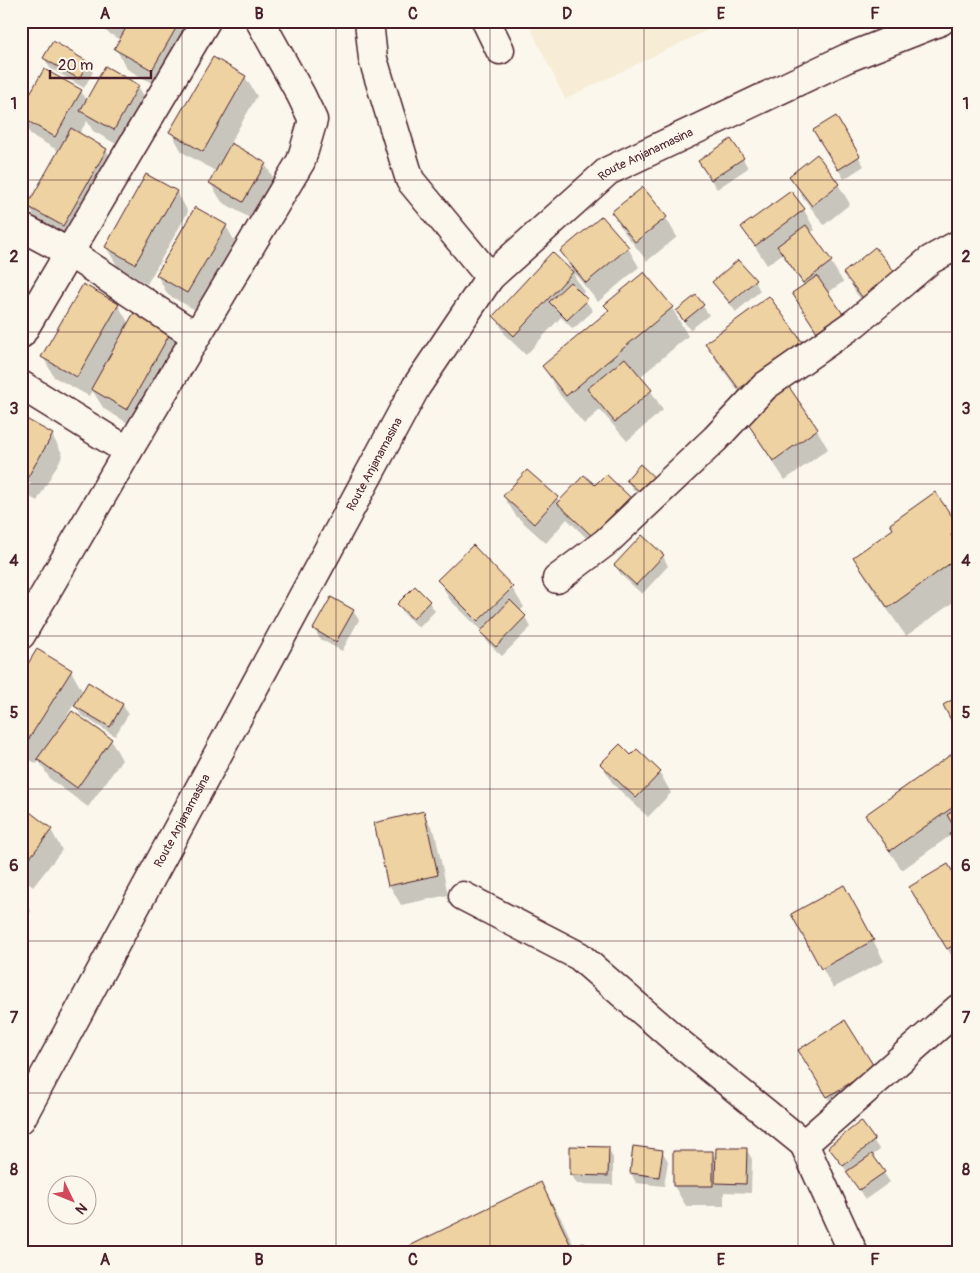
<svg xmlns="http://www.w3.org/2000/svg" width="980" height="1273" viewBox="0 0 980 1273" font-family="Pangolin,sans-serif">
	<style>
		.built { fill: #f7ecd6 }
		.shadow { fill: #0003 }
		.building { fill: #eed2a2; stroke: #4a1f2b }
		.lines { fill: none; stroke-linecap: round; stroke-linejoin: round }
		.minor-casing { stroke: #4a1f2b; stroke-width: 31 }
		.minor { stroke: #fbf7ec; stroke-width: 28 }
		.grid { fill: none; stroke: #4a1f2b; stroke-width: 1; stroke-opacity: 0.55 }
		.labels { text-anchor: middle; stroke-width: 4; stroke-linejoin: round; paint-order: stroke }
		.street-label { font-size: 12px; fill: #4a1f2b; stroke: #fbf7ec }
		.neatline { fill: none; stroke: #4a1f2b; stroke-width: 2 }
		.grid-label { font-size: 16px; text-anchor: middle; font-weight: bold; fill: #4a1f2b }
	</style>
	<rect width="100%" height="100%" fill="#fbf7ec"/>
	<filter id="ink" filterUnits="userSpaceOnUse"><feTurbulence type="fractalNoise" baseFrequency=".02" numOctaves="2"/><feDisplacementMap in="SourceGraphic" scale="10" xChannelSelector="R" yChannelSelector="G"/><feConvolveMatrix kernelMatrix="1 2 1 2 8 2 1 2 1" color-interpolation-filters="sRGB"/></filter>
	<g filter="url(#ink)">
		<path class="built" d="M527,21H726L565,99Z"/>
		<path class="shadow" d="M89,21H174L178,24L190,44L163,89L127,69L116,49L120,40Z
			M44,58L87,63L93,72L84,88L50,68Z
			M106,68L138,86L150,106L125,149L93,131L87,121L79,134L106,150L118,169L75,245L40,226L28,206L59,151L31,135L21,119V111L81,91L87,101Z
			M245,77L257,96L225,152L265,164L277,184L255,221L222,202L210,183L217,172L182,152L171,132Z
			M836,118L864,166L844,179L820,140Z
			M743,159L748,168L717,189L705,171Z
			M147,176L177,192L188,212L147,284L118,267L106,247Z
			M791,177L838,184L850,204L824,225L802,196Z
			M804,210L815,230L810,233L831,262L843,282L827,293L853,334L829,350L793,294L804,286L782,254L767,265L743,228Z
			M613,213L666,218L677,237L647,261L624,232Z
			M226,226L237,245L199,312L168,295L157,275Z
			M628,248L639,267L598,302L575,274L574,275L584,292L581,295L593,311L573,329L561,317L526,355L506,336L495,316L573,272L561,252Z
			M738,262L755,281L760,291L736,312L720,292L714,283Z
			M845,273L898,278L910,297L879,322L856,293Z
			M696,296L709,315L690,330L677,312Z
			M118,305L129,324L172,331L183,350L138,429L104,409L92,390L89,396L54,377L43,357Z
			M606,305L672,308L688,336L640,377L651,391L663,410L627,441L600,410L584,424L560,395L544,367L610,311Z
			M21,307L36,329L21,355Z
			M707,344L775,391L817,430L828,449L785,480L755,435L743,416L752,410L718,363Z
			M52,435L63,455L37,501L21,492V481L30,486L31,484L21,478Z
			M640,466L651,505L633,489L627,480Z
			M527,471L557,498L560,502L595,487L629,497L640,517L604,555L567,519L546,543L516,516L504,497Z
			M959,528V598L906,636L871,586L855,558Z
			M663,556L668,566L642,594L621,575L616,565Z
			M439,580L512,588L524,607L519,612L525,617L531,627L502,656L487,642L482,631L450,600Z
			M429,602L435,611L419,628L404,614L399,604Z
			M353,611L359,620L342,651L320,639L314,629Z
			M71,671L83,692L88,684L123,705L128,715L115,736L81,715L74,704L65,719L111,740L122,760L88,807L50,779L39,761L37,764L21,755V677Z
			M959,751V848L951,835L902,870L878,835L867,815Z
			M631,757L660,773L671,793L648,817L613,784L602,764Z
			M21,809L51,830L62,850L33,887L21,878Z
			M423,813L435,833L448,895L401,905L390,886Z
			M959,884V968L922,907Z
			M21,893L31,911L21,928Z
			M855,906L884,961L833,988L822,968Z
			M874,1069L839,1116L811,1070Z
			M860,1123L880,1150L872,1156L890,1182L866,1199L830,1147Z
			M608,1148L613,1158V1185L577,1184L571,1174Z
			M746,1149L752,1159L751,1193L724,1192V1206H686L674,1186L712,1153L717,1160Z
			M662,1151L668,1161L664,1186L636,1183L631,1173Z
			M541,1184L562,1220L575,1248L588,1252H400Z"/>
		<path class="building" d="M130,21H176L179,23L152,70L114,49Z
			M53,41L88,62L79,79L43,58Z
			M213,57L246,76L203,152L169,132Z
			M105,66L139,85L114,130L80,111Z
			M44,69L82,90L55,137L21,117V109Z
			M836,116L860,156L838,170L813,130Z
			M71,128L107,149L63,226L27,206Z
			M731,139L744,158L711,180L698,161Z
			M231,143L266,163L243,202L209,183Z
			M817,154L839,184L812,206L789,176Z
			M959,166V185L951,170Z
			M146,174L177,191L135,264L105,247Z
			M643,187L667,217L635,242L611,212Z
			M791,191L805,209L755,246L741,227Z
			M195,207L227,225L187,293L156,275Z
			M602,216L629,247L586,283L560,251Z
			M806,225L832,261L803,283L777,246Z
			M875,247L899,277L867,303L843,273Z
			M552,252L573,272L514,336L493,316Z
			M738,260L756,280L730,303L712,282Z
			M644,272L673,307L566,396L542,366L609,310L604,305Z
			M817,276L843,314L817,332L792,293Z
			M570,282L588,300L567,320L549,302Z
			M83,284L119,304L77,377L41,357Z
			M696,295L704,305L684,321L676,311Z
			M769,296L803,343L739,389L705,343Z
			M136,309L172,330L127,410L91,389Z
			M625,358L652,390L615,422L587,389Z
			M787,384L818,429L773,461L742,415Z
			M21,416L53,434L25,482L21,479Z
			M640,464L658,481L645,496L626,480Z
			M527,470L558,497L534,524L503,496Z
			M606,474L630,497L592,536L557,503L584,475L595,485Z
			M935,492L959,526V529L951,535L959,546V557L888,608L853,557L893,529L890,524Z
			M642,535L664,555L636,585L614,565Z
			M473,545L513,587L478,621L437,580Z
			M415,586L430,601L413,619L397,604Z
			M331,597L354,610L336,642L313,629Z
			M510,600L526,616L496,647L480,632Z
			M37,649L72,670L25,745L21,743V675Z
			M88,682L123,704L110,727L74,706Z
			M959,696V735L943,705Z
			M72,711L112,739L77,788L37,759Z
			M620,744L631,755L637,749L661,772L636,798L600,764Z
			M959,749V803L890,851L865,815Z
			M22,806L52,829L22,868L21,807Z
			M959,807V849L949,834L956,830L947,815Z
			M424,811L438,875L388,886L374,823Z
			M948,864L959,882V942L947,949L909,887Z
			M844,885L874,940L821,969L791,914Z
			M845,1020L875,1068L827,1097L798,1050Z
			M861,1121L875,1140L843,1166L828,1147Z
			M570,1146L609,1147L608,1176L570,1175Z
			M633,1146L663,1150L659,1177L630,1173Z
			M716,1148H747L746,1184L715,1183Z
			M673,1151H713V1186H673Z
			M872,1154L885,1172L859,1190L846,1172Z
			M541,1182L572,1248L584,1242L589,1252H397Z"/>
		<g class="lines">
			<defs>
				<g id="minor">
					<path d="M369,21L373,59L410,180L490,277"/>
					<path d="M486,21L500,50"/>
					<path d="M21,227L70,253L196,336"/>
					<path d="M21,334L206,21"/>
					<path d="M21,385L128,451"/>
					<path d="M557,579L606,542L715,439L765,386L855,323L930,260L959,244"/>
					<path d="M21,635L128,451L301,161L313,120L301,95L260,21"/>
					<path d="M463,896L579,956L677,1041L804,1144"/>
					<path id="s1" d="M21,1119L416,387L490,277L608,171L847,58L941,21"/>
					<path d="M853,1252L804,1144L959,1008"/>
				</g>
			</defs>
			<use href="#minor" class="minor-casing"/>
			<use href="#minor" class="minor"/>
		</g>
	</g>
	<path class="grid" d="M182,21V1252M336,21V1252M490,21V1252M644,21V1252M798,21V1252M21,180H959M21,332H959M21,484H959M21,636H959M21,789H959M21,941H959M21,1093H959"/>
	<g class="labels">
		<g class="street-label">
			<text dy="4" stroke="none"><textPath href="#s1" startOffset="1164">Route Anjanamasina</textPath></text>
			<text dy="4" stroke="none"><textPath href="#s1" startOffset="744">Route Anjanamasina</textPath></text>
			<text dy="4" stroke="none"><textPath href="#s1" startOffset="339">Route Anjanamasina</textPath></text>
		</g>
	</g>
	<rect width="980" height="1273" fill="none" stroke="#fbf7ec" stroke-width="55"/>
	<g transform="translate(72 1200) rotate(133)"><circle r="24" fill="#fbf7ec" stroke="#b4a19f"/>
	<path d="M0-4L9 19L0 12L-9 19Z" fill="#d1495b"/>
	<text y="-8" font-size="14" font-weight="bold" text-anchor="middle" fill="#4a1f2b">N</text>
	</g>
	<path d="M50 70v8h101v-8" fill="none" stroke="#4a1f2b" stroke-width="2.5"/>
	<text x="58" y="70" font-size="15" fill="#4a1f2b" stroke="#fbf7ec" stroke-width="4" paint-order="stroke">20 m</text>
	<rect x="28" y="28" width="924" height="1218" class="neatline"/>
	<g class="grid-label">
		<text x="105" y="19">A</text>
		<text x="259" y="19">B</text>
		<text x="413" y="19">C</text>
		<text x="567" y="19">D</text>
		<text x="721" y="19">E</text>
		<text x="875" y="19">F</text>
		<text x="14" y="109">1</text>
		<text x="966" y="109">1</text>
		<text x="14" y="262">2</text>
		<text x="966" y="262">2</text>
		<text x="14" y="414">3</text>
		<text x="966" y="414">3</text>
		<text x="14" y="566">4</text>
		<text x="966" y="566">4</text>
		<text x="14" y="718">5</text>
		<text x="966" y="718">5</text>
		<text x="14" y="871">6</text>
		<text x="966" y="871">6</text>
		<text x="14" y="1023">7</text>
		<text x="966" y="1023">7</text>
		<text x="14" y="1175">8</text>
		<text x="966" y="1175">8</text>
		<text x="105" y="1265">A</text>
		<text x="259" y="1265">B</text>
		<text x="413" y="1265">C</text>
		<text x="567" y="1265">D</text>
		<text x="721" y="1265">E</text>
		<text x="875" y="1265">F</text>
	</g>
</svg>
